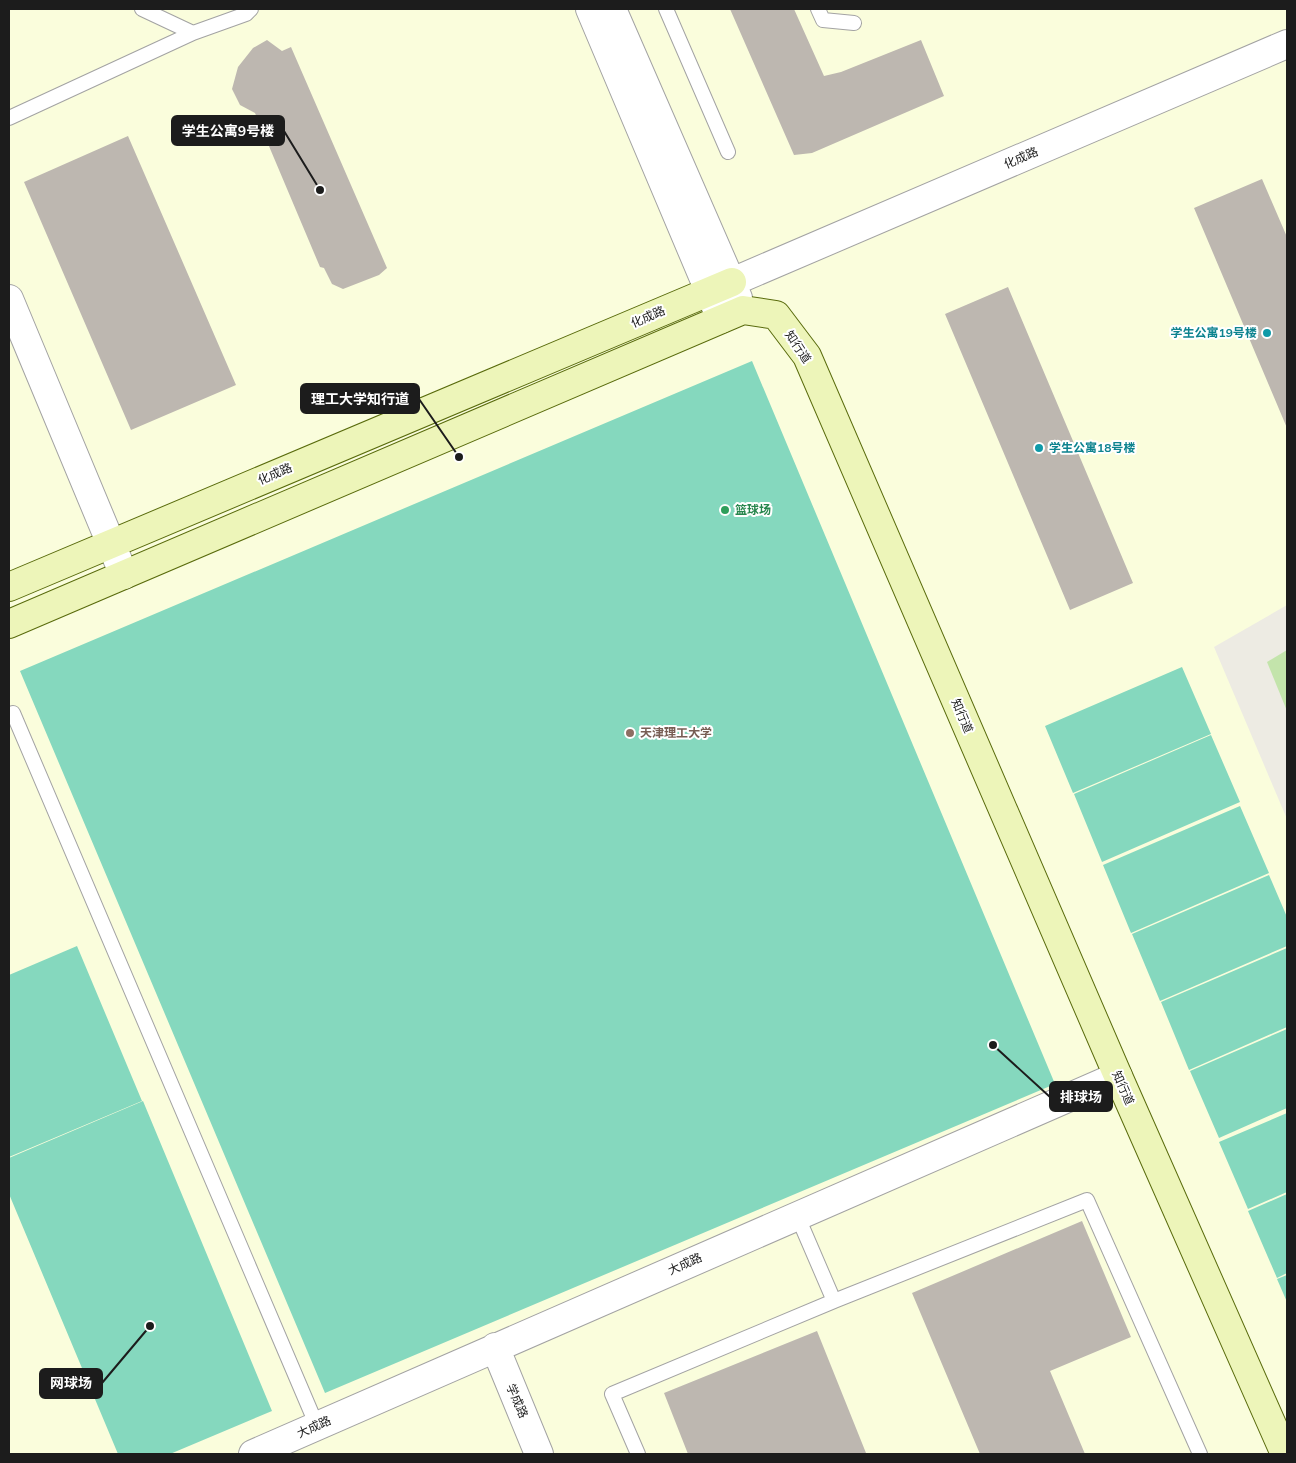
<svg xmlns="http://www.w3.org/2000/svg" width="1296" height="1463" viewBox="0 0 1296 1463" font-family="Mulish,'Noto Sans SC',sans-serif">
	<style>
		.education { fill: #fafddc }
		.grass { fill: #c3e4ab }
		.pitch { fill: #85d8be }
		.building { fill: #bdb7b0 }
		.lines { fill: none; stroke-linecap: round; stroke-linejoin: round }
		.lane-casing { stroke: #a3a3a3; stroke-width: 16 }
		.street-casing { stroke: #a3a3a3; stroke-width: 30 }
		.secondary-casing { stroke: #596b0c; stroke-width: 30 }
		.lane { stroke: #fff; stroke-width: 14 }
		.street { stroke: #fff; stroke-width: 28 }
		.secondary { stroke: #edf5b9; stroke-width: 28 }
		.culture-dot { fill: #0f9aa8; stroke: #fff; stroke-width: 2 }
		.leisure-dot { fill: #2e9e5b; stroke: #fff; stroke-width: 2 }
		.education-dot { fill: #8d6e63; stroke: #fff; stroke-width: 2 }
		.labels { text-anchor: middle; stroke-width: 4; stroke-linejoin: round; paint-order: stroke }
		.street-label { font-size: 12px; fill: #1c1c1c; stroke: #fff }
		.culture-label { font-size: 12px; font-weight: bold; fill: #0d838f; stroke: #fff; text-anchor: end }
		.leisure-label { font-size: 12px; font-weight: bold; fill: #27864d; stroke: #fff; text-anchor: start }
		.education-label { font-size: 12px; font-weight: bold; fill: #785e54; stroke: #fff; text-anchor: start }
		.leader { fill: none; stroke: #1c1c1c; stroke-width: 2 }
		.callout-dot { fill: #1c1c1c; stroke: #fff; stroke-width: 2 }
		.callout { fill: #1c1c1c; stroke: #1c1c1c; stroke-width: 2 }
		.callout-label { font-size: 14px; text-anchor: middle; font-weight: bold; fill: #fff }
	</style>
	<rect width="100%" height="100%" fill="#edebe3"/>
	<path class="education" d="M9,9H1287V605L1214,647L1287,819V1454H9Z"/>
	<path class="grass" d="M1287,650V711L1267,662Z"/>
	<path class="pitch" d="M752,361L1055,1084L325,1393L20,671Z
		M1182,667L1211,734L1073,793L1045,726Z
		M1211,735L1240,802L1102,862L1074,794Z
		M1240,806L1269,873L1131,933L1103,865Z
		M1269,875L1287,917V946L1160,1001L1132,934Z
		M77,946L142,1101L9,1157V975Z
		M1287,948V1027L1189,1070L1161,1002Z
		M1287,1029V1108L1219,1138L1190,1071Z
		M143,1101L272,1411L170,1454H118L9,1194V1158Z
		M1287,1113V1192L1248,1209L1219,1142Z
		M1287,1194V1273L1277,1278L1248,1211Z
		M1287,1275V1302L1277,1279Z"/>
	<path class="building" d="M730,9H794L824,76L841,72L921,40L944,96L812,153L794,155Z
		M267,40L282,51L291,47L387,268L379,275L343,289L332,284L324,268L320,267L255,113L240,105L232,89L238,67L253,48Z
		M128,136L236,385L131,430L24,182Z
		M1262,179L1287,237V428L1194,208Z
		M1008,287L1133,583L1070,610L945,314Z
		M1082,1221L1131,1337L1050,1371L1085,1454H980L912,1293Z
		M817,1331L866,1453L688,1454L664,1393Z"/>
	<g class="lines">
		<defs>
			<path id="lane" d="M142,9L193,33
				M666,9L728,152
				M818,9L823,20L854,23
				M9,118L193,33L246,14L251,9
				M9,715L13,713L317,1426
				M834,1301L1087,1200L1200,1454
				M638,1454L612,1394L834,1301L797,1215"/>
			<path id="street" d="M590,9L721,319
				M612,9L738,298
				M732,282L1287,44
				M9,299L124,575
				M495,1347L539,1454
				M253,1454L1118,1076"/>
			<path id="secondary" d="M9,587L732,282
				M9,624L743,310L776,315L807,356L1118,1076L1285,1454"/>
		</defs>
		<use href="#lane" class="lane-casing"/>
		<use href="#street" class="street-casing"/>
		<use href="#secondary" class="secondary-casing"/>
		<use href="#lane" class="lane"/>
		<use href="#street" class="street"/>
		<use href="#secondary" class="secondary"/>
	</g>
	<g class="culture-dot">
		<circle cx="1267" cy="333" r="5"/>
		<circle cx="1039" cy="448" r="5"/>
	</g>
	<circle class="leisure-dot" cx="725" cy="510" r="5"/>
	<circle class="education-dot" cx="630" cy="733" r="5"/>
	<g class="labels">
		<g class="street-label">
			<text transform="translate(1021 158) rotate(-23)" y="4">化成路</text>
			<text transform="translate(648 317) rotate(-23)" y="4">化成路</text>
			<text transform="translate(798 347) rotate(56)" y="4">知行道</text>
			<text transform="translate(275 474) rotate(-23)" y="4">化成路</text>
			<text transform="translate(962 716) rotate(67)" y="4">知行道</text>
			<text transform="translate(1123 1088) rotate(66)" y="4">知行道</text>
			<text transform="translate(685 1264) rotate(-24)" y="4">大成路</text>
			<text transform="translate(517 1401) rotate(67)" y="4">学成路</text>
			<text transform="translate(314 1427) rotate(-24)" y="4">大成路</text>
		</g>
		<g class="culture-label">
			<text x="1257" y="337">学生公寓19号楼</text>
			<text x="1049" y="452" text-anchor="start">学生公寓18号楼</text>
		</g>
		<g class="leisure-label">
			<text x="735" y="514">篮球场</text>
		</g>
		<g class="education-label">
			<text x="640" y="737">天津理工大学</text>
		</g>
	</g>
	<path class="leader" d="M320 190L284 131M459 457L419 399M993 1045L1050 1097M150 1326L102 1383"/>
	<g class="callout-dot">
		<circle cx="320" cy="190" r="5"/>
		<circle cx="459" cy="457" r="5"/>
		<circle cx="993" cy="1045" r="5"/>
		<circle cx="150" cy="1326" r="5"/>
	</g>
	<g class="callout">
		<rect x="172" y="116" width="112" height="29" rx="5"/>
		<rect x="301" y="384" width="118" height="29" rx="5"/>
		<rect x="1050" y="1082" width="62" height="29" rx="5"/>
		<rect x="40" y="1369" width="62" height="29" rx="5"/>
	</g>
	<g class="callout-label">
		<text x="228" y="136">学生公寓9号楼</text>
		<text x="360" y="404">理工大学知行道</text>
		<text x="1081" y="1102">排球场</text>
		<text x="71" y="1388">网球场</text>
	</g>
	<rect width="1296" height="1463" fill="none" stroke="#1c1c1c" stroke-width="20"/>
</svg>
